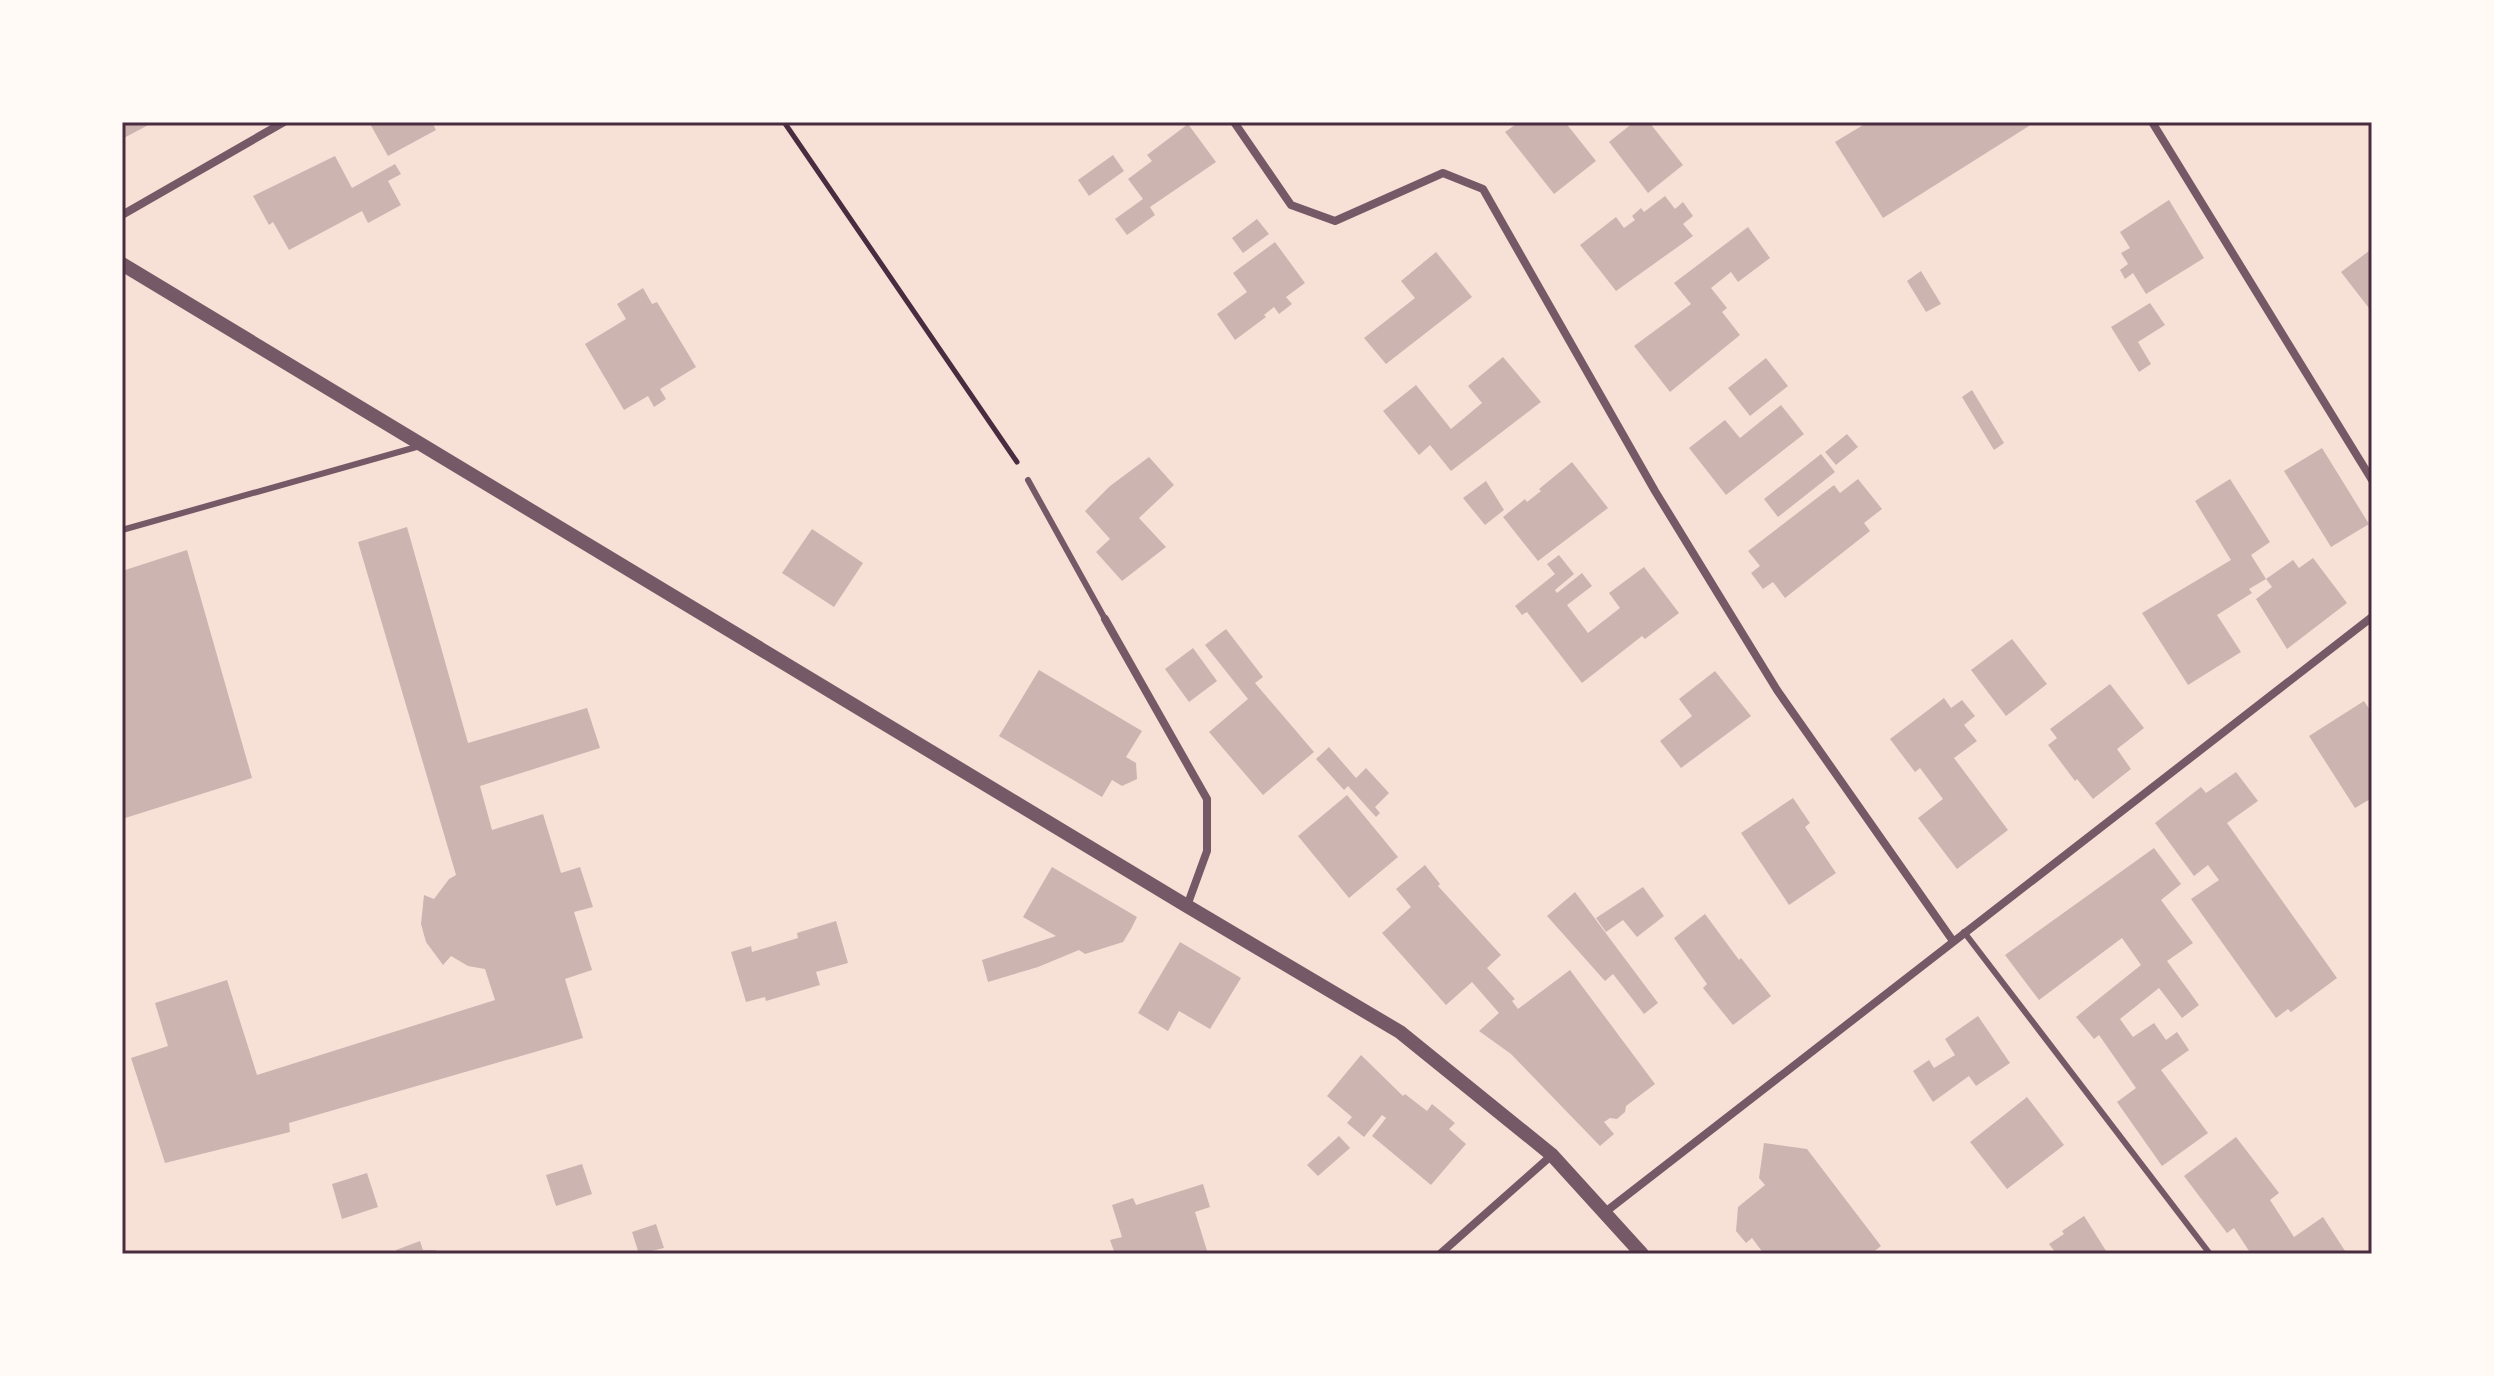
<svg xmlns="http://www.w3.org/2000/svg" width="2494" height="1376" viewBox="0 0 2494 1376" font-family="'Source Sans 3',sans-serif">
	<style>
		.building { fill: #ccb4b1 }
		.lines { fill: none; stroke-linecap: round; stroke-linejoin: round }
		.path { stroke: #4a2c40; stroke-width: 5 }
		.service { stroke: #755966; stroke-width: 6 }
		.minor { stroke: #755966; stroke-width: 8 }
		.tertiary { stroke: #755966; stroke-width: 14 }
		.neatline { fill: none; stroke: #4a2c40; stroke-width: 3 }
	</style>
	<rect width="100%" height="100%" fill="#f7e1d7"/>
	<path class="building" d="M122,122H154L122,139Z
		M369,122H432L436,130L388,156Z
		M1519,122H1565L1596,161L1554,194L1505,132Z
		M1634,122H1649L1683,165L1648,193L1609,142Z
		M1868,122H2027L2029,126L1883,218L1835,142Z
		M1188,124L1216,162L1150,207L1155,215L1127,235L1115,219L1143,199L1128,179L1152,161L1147,155Z
		M1113,155L1124,171L1089,196L1078,180Z
		M335,156L352,188L395,164L401,174L388,181L401,205L368,223L362,211L289,250L273,222L269,225L253,196Z
		M1665,196L1675,209L1683,202L1693,216L1683,224L1693,236L1616,291L1580,245L1616,217L1624,228L1635,220L1632,216L1641,208L1644,212Z
		M2169,200L2204,258L2146,294L2133,273L2125,279L2120,270L2128,264L2121,253L2130,248L2120,232Z
		M1257,219L1269,234L1243,253L1232,238Z
		M1748,227L1770,258L1738,282L1731,272L1711,288L1727,308L1722,312L1740,335L1670,392L1634,346L1691,304L1674,283Z
		M1275,242L1305,283L1286,297L1292,304L1279,314L1274,307L1264,315L1266,317L1235,340L1217,314L1247,292L1233,273Z
		M2369,251L2372,255V312L2341,272Z
		M1436,252L1472,297L1386,364L1364,338L1415,298L1401,281Z
		M1921,271L1941,304L1926,312L1907,281Z
		M643,288L652,304L657,302L696,367L660,389L666,399L654,407L648,396L624,410L585,344L626,319L617,304Z
		M2150,303L2165,325L2138,342L2151,364L2139,372L2111,327Z
		M1503,357L1541,402L1451,471L1430,445L1419,455L1383,411L1416,385L1451,429L1482,403L1468,386Z
		M1766,358L1788,386L1750,416L1728,388Z
		M1972,390L2004,443L1994,450L1962,397Z
		M1781,405L1804,434L1726,495L1689,448L1725,420L1740,438Z
		M1847,434L1858,447L1836,465L1825,452Z
		M2322,448L2369,524L2331,547L2284,471Z
		M1821,454L1835,472L1778,517L1764,499Z
		M1149,457L1174,485L1139,518L1166,547L1122,581L1096,552L1110,539L1085,511L1110,486Z
		M1572,462L1608,508L1538,561L1503,517L1525,499L1527,502L1541,491L1539,489Z
		M1858,479L1882,509L1864,523L1870,531L1785,598L1773,582L1763,589L1751,573L1760,566L1748,551L1834,485L1840,493Z
		M2230,479L2270,542L2251,555L2266,579L2249,589L2252,593L2217,615L2241,652L2188,685L2142,613L2231,560L2195,501Z
		M1486,481L1504,510L1485,525L1463,498Z
		M407,527L468,743L587,708L600,748L480,786L492,830L543,814L561,873L580,867L593,907L574,912L592,970L565,979L583,1038L289,1123L290,1132L165,1163L131,1058L168,1046L155,1003L227,980L257,1075L495,1000L485,969L468,966L451,956L443,965L426,942L421,924L424,895L434,899L449,879L456,875L358,542Z
		M812,529L863,563L834,607L782,573Z
		M187,550L252,778L122,819V571Z
		M1559,555L1574,574L1555,590L1557,593L1582,573L1592,586L1567,605L1588,633L1620,608L1609,593L1644,567L1679,613L1645,639L1642,636L1582,683L1527,612L1522,615L1515,606L1555,574L1547,564Z
		M2313,558L2347,603L2287,649L2256,599L2272,587L2266,579L2293,560L2299,568Z
		M1226,629L1263,677L1255,683L1314,752L1263,795L1209,732L1248,699L1205,645Z
		M2012,639L2047,684L2006,716L1971,670Z
		M1193,648L1217,681L1189,702L1165,669Z
		M1039,670L1142,731L1126,757L1136,763L1137,779L1122,786L1112,780L1102,797L999,736Z
		M1715,671L1751,716L1681,768L1660,741L1692,716L1679,699Z
		M2110,684L2144,728L2117,749L2131,769L2093,799L2077,779L2075,781L2048,745L2057,738L2050,729Z
		M1944,698L1951,708L1962,700L1975,716L1964,725L1977,741L1954,758L2008,830L1957,869L1918,818L1943,799L1920,768L1915,772L1890,739Z
		M2364,701L2372,713V798L2355,808L2309,736Z
		M1329,747L1356,778L1366,768L1389,793L1375,807L1380,813L1376,817L1348,786L1344,790L1316,759Z
		M2236,772L2258,801L2227,823L2337,978L2291,1012L2288,1009L2276,1018L2191,899L2219,880L2208,865L2194,876L2155,823L2201,787L2206,793Z
		M1347,795L1398,857L1349,898L1298,836Z
		M1793,798L1810,823L1805,827L1836,873L1789,905L1741,833Z
		M2154,848L2181,884L2161,900L2193,943L2167,961L2199,1005L2182,1018L2159,988L2120,1019L2133,1037L2154,1023L2166,1040L2177,1032L2189,1050L2161,1070L2208,1133L2162,1166L2117,1102L2136,1088L2099,1035L2094,1039L2076,1017L2141,965L2122,938L2039,1000L2005,955Z
		M1425,865L1440,884L1438,886L1501,955L1487,968L1515,999L1512,1001L1518,1009L1570,970L1655,1084L1626,1106L1625,1112L1617,1119L1610,1118L1604,1122L1614,1134L1600,1146L1511,1054L1479,1031L1499,1013L1472,982L1446,1005L1382,933L1411,907L1396,889Z
		M1052,867L1137,917L1131,929L1123,942L1085,954L1079,950L1038,967L988,982L982,960L1056,936L1023,917Z
		M1643,887L1664,916L1637,937L1623,920L1606,932L1596,918Z
		M1575,892L1658,1003L1644,1014L1613,974L1605,981L1547,916Z
		M1705,914L1739,960L1741,958L1771,996L1733,1025L1703,988L1707,984L1674,938Z
		M836,921L848,963L816,972L820,985L766,1001L765,997L746,1002L731,952L751,946L752,952L798,938L797,933Z
		M1180,942L1241,978L1210,1029L1179,1011L1168,1031L1138,1013Z
		M1978,1016L2010,1063L1976,1086L1969,1076L1933,1102L1913,1071L1929,1060L1934,1068L1955,1055L1945,1039Z
		M1361,1055L1403,1096L1405,1094L1427,1111L1432,1104L1455,1123L1449,1129L1466,1144L1431,1185L1372,1136L1386,1118L1382,1115L1364,1137L1347,1123L1352,1117L1327,1096Z
		M2027,1097L2064,1145L2007,1189L1970,1142Z
		M1339,1136L1350,1148L1318,1176L1307,1165Z
		M2236,1137L2279,1193L2270,1200L2294,1237L2323,1217L2347,1254H2251L2234,1228L2227,1233L2184,1176Z
		M1764,1143L1807,1149L1881,1246L1871,1254H1764L1752,1238L1746,1243L1736,1231L1738,1207L1765,1185L1759,1178Z
		M582,1164L592,1194L556,1206L546,1175Z
		M367,1173L378,1207L342,1219L332,1184Z
		M1203,1184L1210,1207L1195,1212L1208,1254H1115L1110,1240L1122,1237L1112,1205L1133,1198L1136,1205Z
		M2084,1216L2108,1254H2051L2055,1252L2049,1244L2064,1234L2062,1231Z
		M656,1224L664,1248L639,1254L632,1232Z
		M420,1241L423,1250H436L437,1254H397L396,1250Z"/>
	<g class="lines">
		<path class="path" d="M784,122L1017,462"/>
		<path class="service" d="M1028,480L1105,619
			M122,530L420,446
			M1964,932L2210,1254"/>
		<path class="minor" d="M1234,122L1291,205L1335,221L1443,173L1483,189L1655,491L1777,690L1953,941
			M2152,122L2372,480
			M122,215L284,122
			M1105,619L1207,799V851L1187,906
			M1604,1213L2372,617
			M1440,1254L1552,1155"/>
		<path class="tertiary" d="M122,264L1187,906L1400,1032L1552,1155L1642,1254"/>
	</g>
	<rect width="2494" height="1376" fill="none" stroke="#fffaf5" stroke-width="248"/>
	<rect x="124" y="124" width="2246" height="1128" class="neatline"/>
</svg>
